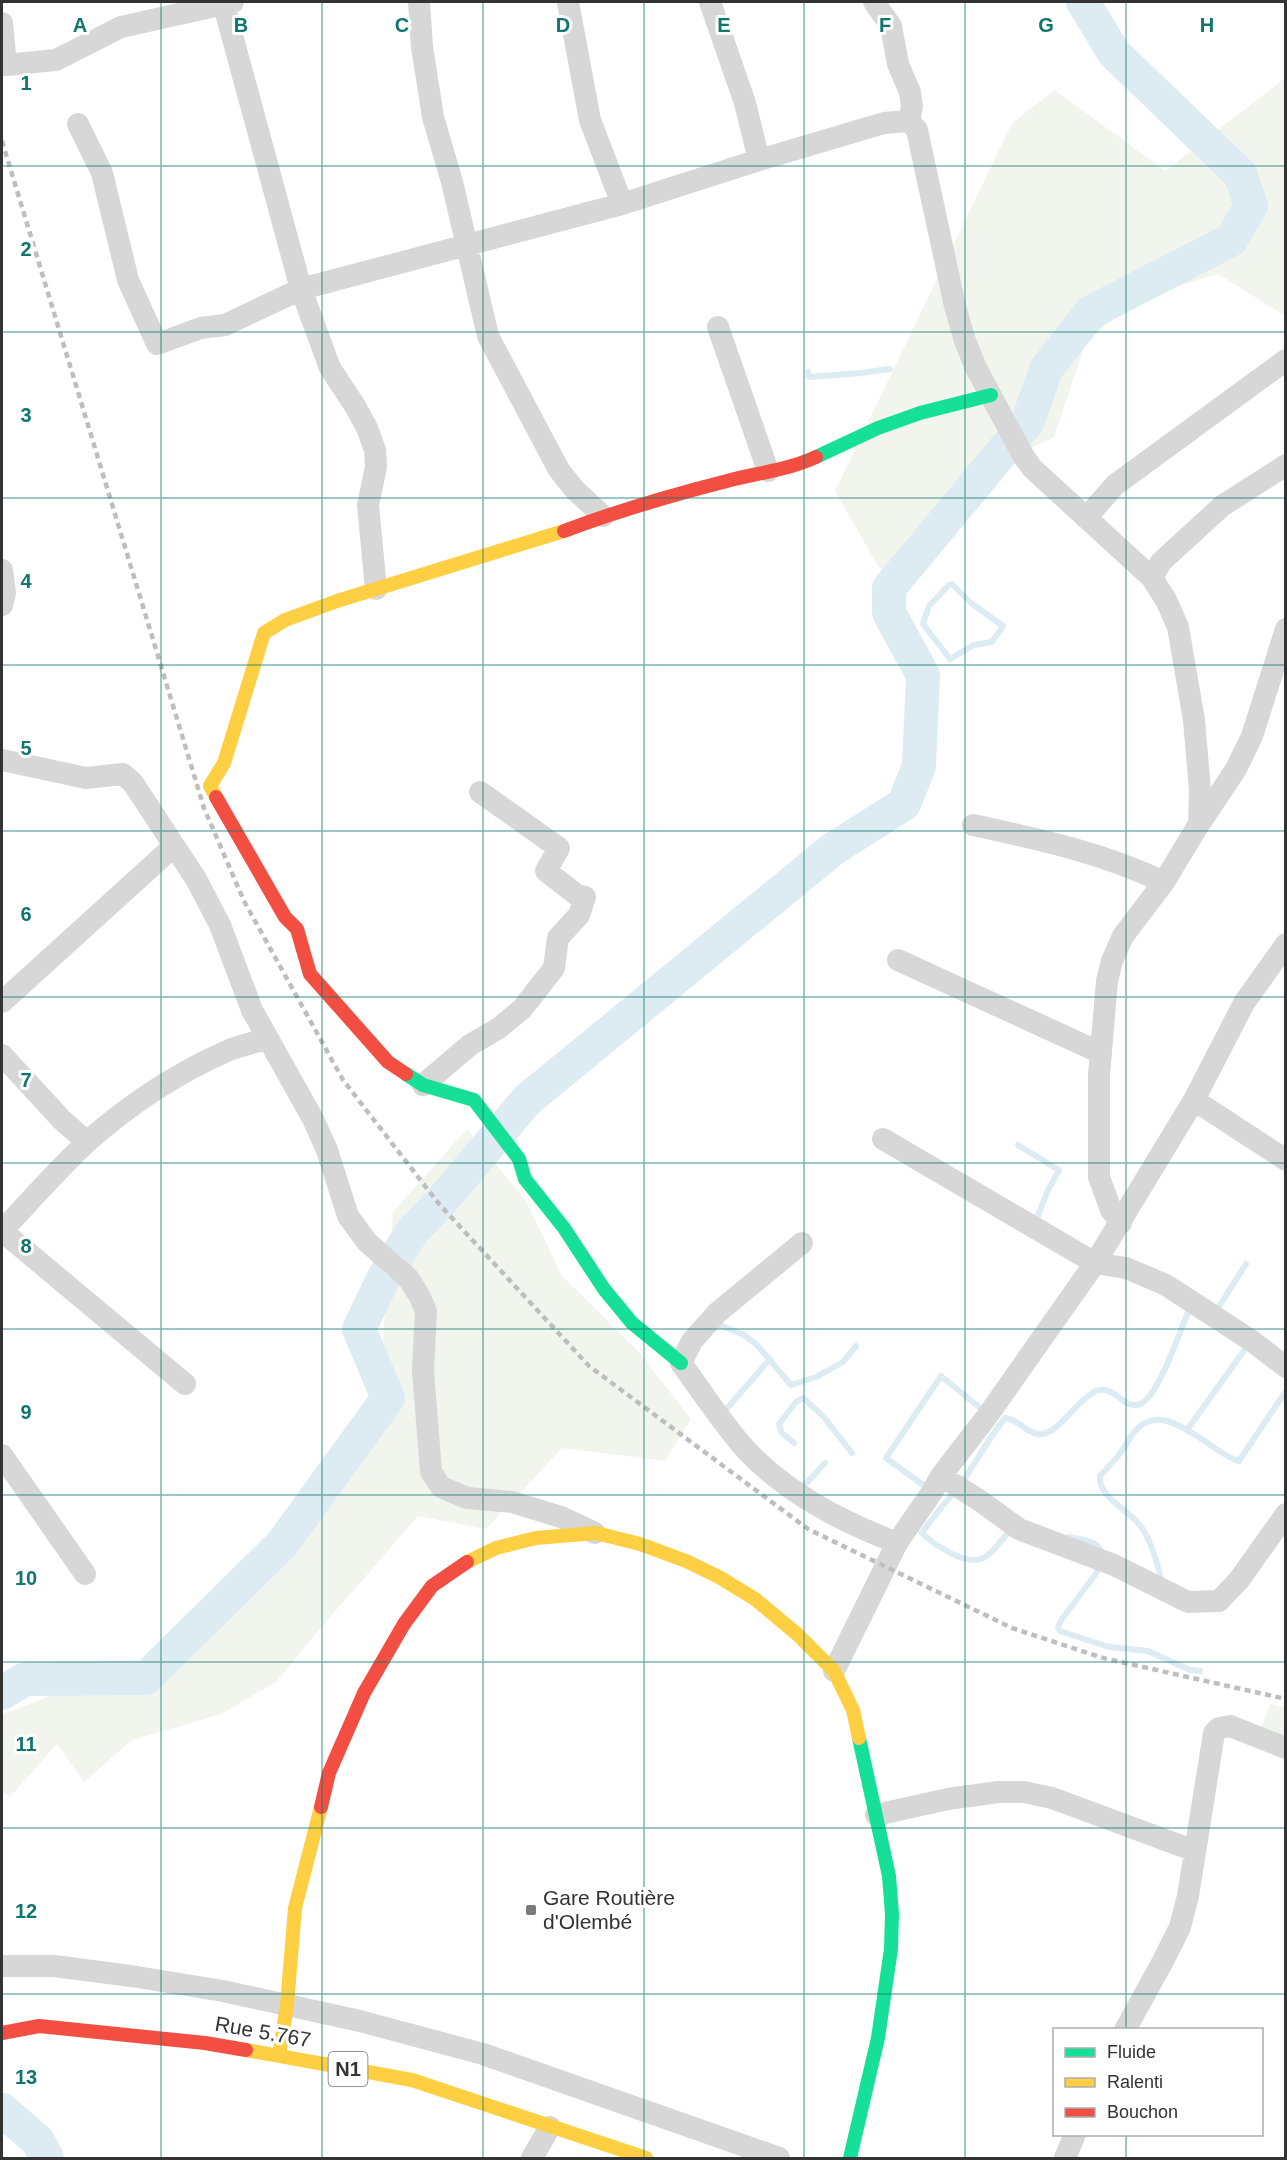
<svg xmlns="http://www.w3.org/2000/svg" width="1287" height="2160" viewBox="0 0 1287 2160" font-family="Helvetica,sans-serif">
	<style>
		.green { fill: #f1f5ed }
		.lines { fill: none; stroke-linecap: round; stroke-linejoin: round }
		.stream { stroke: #ddebf3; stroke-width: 6 }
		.river { stroke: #ddebf3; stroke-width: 34 }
		.street { stroke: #d7d7d7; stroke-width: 22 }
		.fast { stroke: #16e098; stroke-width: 14 }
		.slow { stroke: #ffcf43; stroke-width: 14 }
		.jam { stroke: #f24e42; stroke-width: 14 }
		.rail { stroke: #bebebe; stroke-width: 4.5; stroke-dasharray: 6 4.5; stroke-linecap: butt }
		.grid { fill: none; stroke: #0f766e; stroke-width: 1.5; stroke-opacity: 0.55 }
		.poi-dot { fill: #7a7a7a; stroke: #fff; stroke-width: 2 }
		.labels { text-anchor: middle; stroke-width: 6; stroke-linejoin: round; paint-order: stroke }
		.shield { fill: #fff; stroke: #707070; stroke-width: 1.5 }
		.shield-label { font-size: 20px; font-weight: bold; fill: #333 }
		.poi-label { font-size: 21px; fill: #333; stroke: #fff; text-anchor: start }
		.street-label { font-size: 21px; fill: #333; stroke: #fff }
		.grid-label { font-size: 20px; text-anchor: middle; font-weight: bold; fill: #0f766e; stroke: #fff; stroke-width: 6; stroke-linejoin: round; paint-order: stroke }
	</style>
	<rect width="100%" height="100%" fill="#fff"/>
	<path class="green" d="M1285,78V316L1218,274L1145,295L1086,341L1054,437L995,466L965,514L902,587L878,566L835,491L1012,123L1055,90L1165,171Z
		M467,1129L526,1201L562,1276L638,1351L691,1419L665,1461L562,1448L486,1529L418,1516L319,1630L276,1682L221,1714L132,1740L84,1782L57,1744L10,1797L2,1791V1714L194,1643L379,1390L393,1212Z
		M1270,1704L1285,1708V1747L1262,1726Z"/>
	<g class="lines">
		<path class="stream" d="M808,372L809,377L861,373L890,369
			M952,584L971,603L1003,626L992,642L974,645L950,659L923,624L929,606L949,585Z
			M1018,1145L1059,1170L1047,1192L1035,1224
			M1218,1308L1246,1264
			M717,1324L744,1335L757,1345L791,1385L816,1377L843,1362L856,1346
			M723,1413L770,1359
			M1187,1430L1248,1345
			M794,1443L782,1433L779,1424L796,1402L803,1398L823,1416L852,1453
			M801,1489L825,1463
			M930,1490L886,1458L941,1376L985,1412
			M1012,1528C1003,1538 993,1554 981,1559C964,1565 933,1544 922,1533C933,1516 947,1501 960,1485C976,1463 988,1439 1005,1418C1018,1419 1025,1432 1038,1434C1057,1437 1077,1399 1096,1391C1113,1384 1122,1407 1137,1405C1158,1403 1182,1323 1191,1306
			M1069,1537C1081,1540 1100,1540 1102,1555
			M1100,1565L1095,1575L1062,1619L1058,1627L1060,1631L1109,1647L1148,1651L1190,1670L1200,1671
			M1162,1583C1158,1565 1150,1535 1137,1522C1126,1509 1098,1496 1100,1476C1107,1468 1115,1460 1121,1452C1126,1446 1129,1438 1134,1432C1156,1407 1181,1426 1203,1440C1214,1447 1227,1458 1239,1461L1286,1391"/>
		<path class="river" d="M2,1693L25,1679L146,1678L282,1544L388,1398L359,1329L384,1277L412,1232L439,1204L527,1100L833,849L904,804L919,766L923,675L889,613V588L1028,421L1046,369L1091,312L1231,240L1251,206L1240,174L1114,53L1083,2
			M2,2110L38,2141L47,2158"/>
		<path class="street" d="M223,2L301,289L330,368L355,406L367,428L375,450L376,467L368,505L376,589
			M419,2L422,47L433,117L452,182L488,336L559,470L575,490L603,516
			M568,2L590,120L622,204
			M710,2L745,103L759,160
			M874,2L891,26L898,64L910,92L912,107L909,121L917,130L955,306L965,341L976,368L1024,457L1032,468L1152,578L1166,600L1178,627L1194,720L1200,790L1199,824L1164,882L1123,936L1112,961L1107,981L1099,1075V1177L1111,1210L1121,1223
			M2,23L6,65L56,60L121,27L233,2
			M78,124L102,173L128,280L157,344L201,328L225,325L301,289L622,204L759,160L884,123L909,121
			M718,327L768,471
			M1086,518L1115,485L1286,360
			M2,570L5,593L2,605
			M1152,578L1161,562L1222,506L1286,465
			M2,760L86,778L123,774L133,783L196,879L220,925L252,1010L313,1119L327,1150L348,1216L367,1242L391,1263
			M1200,823L1236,769L1252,736L1286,629
			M973,825C1042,840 1100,852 1164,882
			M898,960L1101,1053
			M2,1002L174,846
			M2,1055L62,1120L87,1142
			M423,1085L470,1045L499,1028L522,1009L554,968L558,938L579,915L585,897L577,895L546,871L559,848L480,792
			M1194,1100L1244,1003L1286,944
			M1286,1160L1194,1100L1095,1263L1126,1268L1166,1285L1252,1341L1286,1367
			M2,1231C30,1201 58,1169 88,1141C129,1105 177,1073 227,1051C239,1046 254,1043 267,1038
			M2,1231L185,1384
			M802,1243L717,1313L692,1341L681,1363C703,1393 723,1425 748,1452C790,1495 841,1521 897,1543
			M398,1269L409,1279L420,1297L426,1311L423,1371L431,1472L441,1487L467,1498L512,1502L561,1517L595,1533
			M2,1455L85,1574
			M941,1476L979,1500L1019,1529L1114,1565L1188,1602L1219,1601L1239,1580L1286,1514
			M834,1671L897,1543L932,1492L941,1476L988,1415L1095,1263L883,1139
			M876,1815L948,1799L998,1792H1024L1052,1798L1195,1851
			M2,1966H54L131,1976L223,1991L360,2021L483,2054L779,2158
			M1125,2030L1163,1961L1180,1927L1188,1896L1214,1733L1219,1728L1230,1726L1286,1748
			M532,2158L550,2127
			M1065,2158L1075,2134"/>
		<path class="fast" d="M816,457L878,428L920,413L991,395
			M406,1074L423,1085L474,1100L519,1159L525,1179L564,1228L604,1289L632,1323L681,1363
			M850,2158L878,2038L891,1949L892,1914L889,1876L859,1738"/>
		<path class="slow" d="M216,797L210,786L224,763L264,633L285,620L337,601L564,531
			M467,1562L496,1548L536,1538L596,1533L640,1544L686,1561L719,1577L755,1599L797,1634L834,1671L853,1710L859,1738
			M246,2050L412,2080L646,2158
			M279,2056L287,2005L295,1908L321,1807"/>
		<path class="jam" d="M564,531C617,511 672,495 727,481C757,473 788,470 816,457
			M216,797L285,917L297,929L310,974L388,1062L406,1074
			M321,1807L329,1773L364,1693L404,1624L432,1586L467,1562
			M2,2033L39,2026L205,2043L246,2050"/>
		<path class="rail" d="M2,141L204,808L244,901L343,1080L439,1204L589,1366L808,1529L1012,1628L1103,1658L1286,1699"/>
	</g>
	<path class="grid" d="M161,2V2158M322,2V2158M483,2V2158M644,2V2158M804,2V2158M965,2V2158M1126,2V2030M2,166H1286M2,332H1286M2,498H1286M2,665H1286M2,831H1286M2,997H1286M2,1163H1286M2,1329H1286M2,1495H1286M2,1662H1286M2,1828H1286M2,1994H1286M1126,2134V2158"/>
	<rect class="poi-dot" x="525" y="1904" width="12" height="12" rx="3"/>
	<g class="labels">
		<rect class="shield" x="328.5" y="2052" width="39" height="34" rx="4.5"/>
		<g class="shield-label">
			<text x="348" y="2076">N1</text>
		</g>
		<g class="poi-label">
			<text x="543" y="1905">Gare Routière<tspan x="543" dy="24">d'Olembé</tspan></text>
		</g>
		<g class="street-label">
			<text transform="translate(263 2032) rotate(10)" y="7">Rue 5.767</text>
		</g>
	</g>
	<g class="grid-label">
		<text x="80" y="32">A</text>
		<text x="241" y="32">B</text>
		<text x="402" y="32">C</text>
		<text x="563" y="32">D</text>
		<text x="724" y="32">E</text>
		<text x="885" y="32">F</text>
		<text x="1046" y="32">G</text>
		<text x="1207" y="32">H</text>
		<text x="26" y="90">1</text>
		<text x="26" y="256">2</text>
		<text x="26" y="422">3</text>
		<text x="26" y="588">4</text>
		<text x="26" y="755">5</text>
		<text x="26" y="921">6</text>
		<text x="26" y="1087">7</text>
		<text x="26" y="1253">8</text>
		<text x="26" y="1419">9</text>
		<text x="26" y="1585">10</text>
		<text x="26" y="1751">11</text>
		<text x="26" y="1918">12</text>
		<text x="26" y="2084">13</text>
	</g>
	<rect width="1287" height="2160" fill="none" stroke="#333333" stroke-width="6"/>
	<rect x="1053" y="2028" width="210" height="108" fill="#ffffff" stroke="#adadad" stroke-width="1.5"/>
	<rect x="1065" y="2048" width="30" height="9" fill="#16e098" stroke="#adadad" stroke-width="1.5"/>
	<text x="1107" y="2058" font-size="18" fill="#333333">Fluide</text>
	<rect x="1065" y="2078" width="30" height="9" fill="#ffcf43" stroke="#adadad" stroke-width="1.5"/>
	<text x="1107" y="2088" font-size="18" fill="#333333">Ralenti</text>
	<rect x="1065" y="2108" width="30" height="9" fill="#f24e42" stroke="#adadad" stroke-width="1.5"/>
	<text x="1107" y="2118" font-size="18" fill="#333333">Bouchon</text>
</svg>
